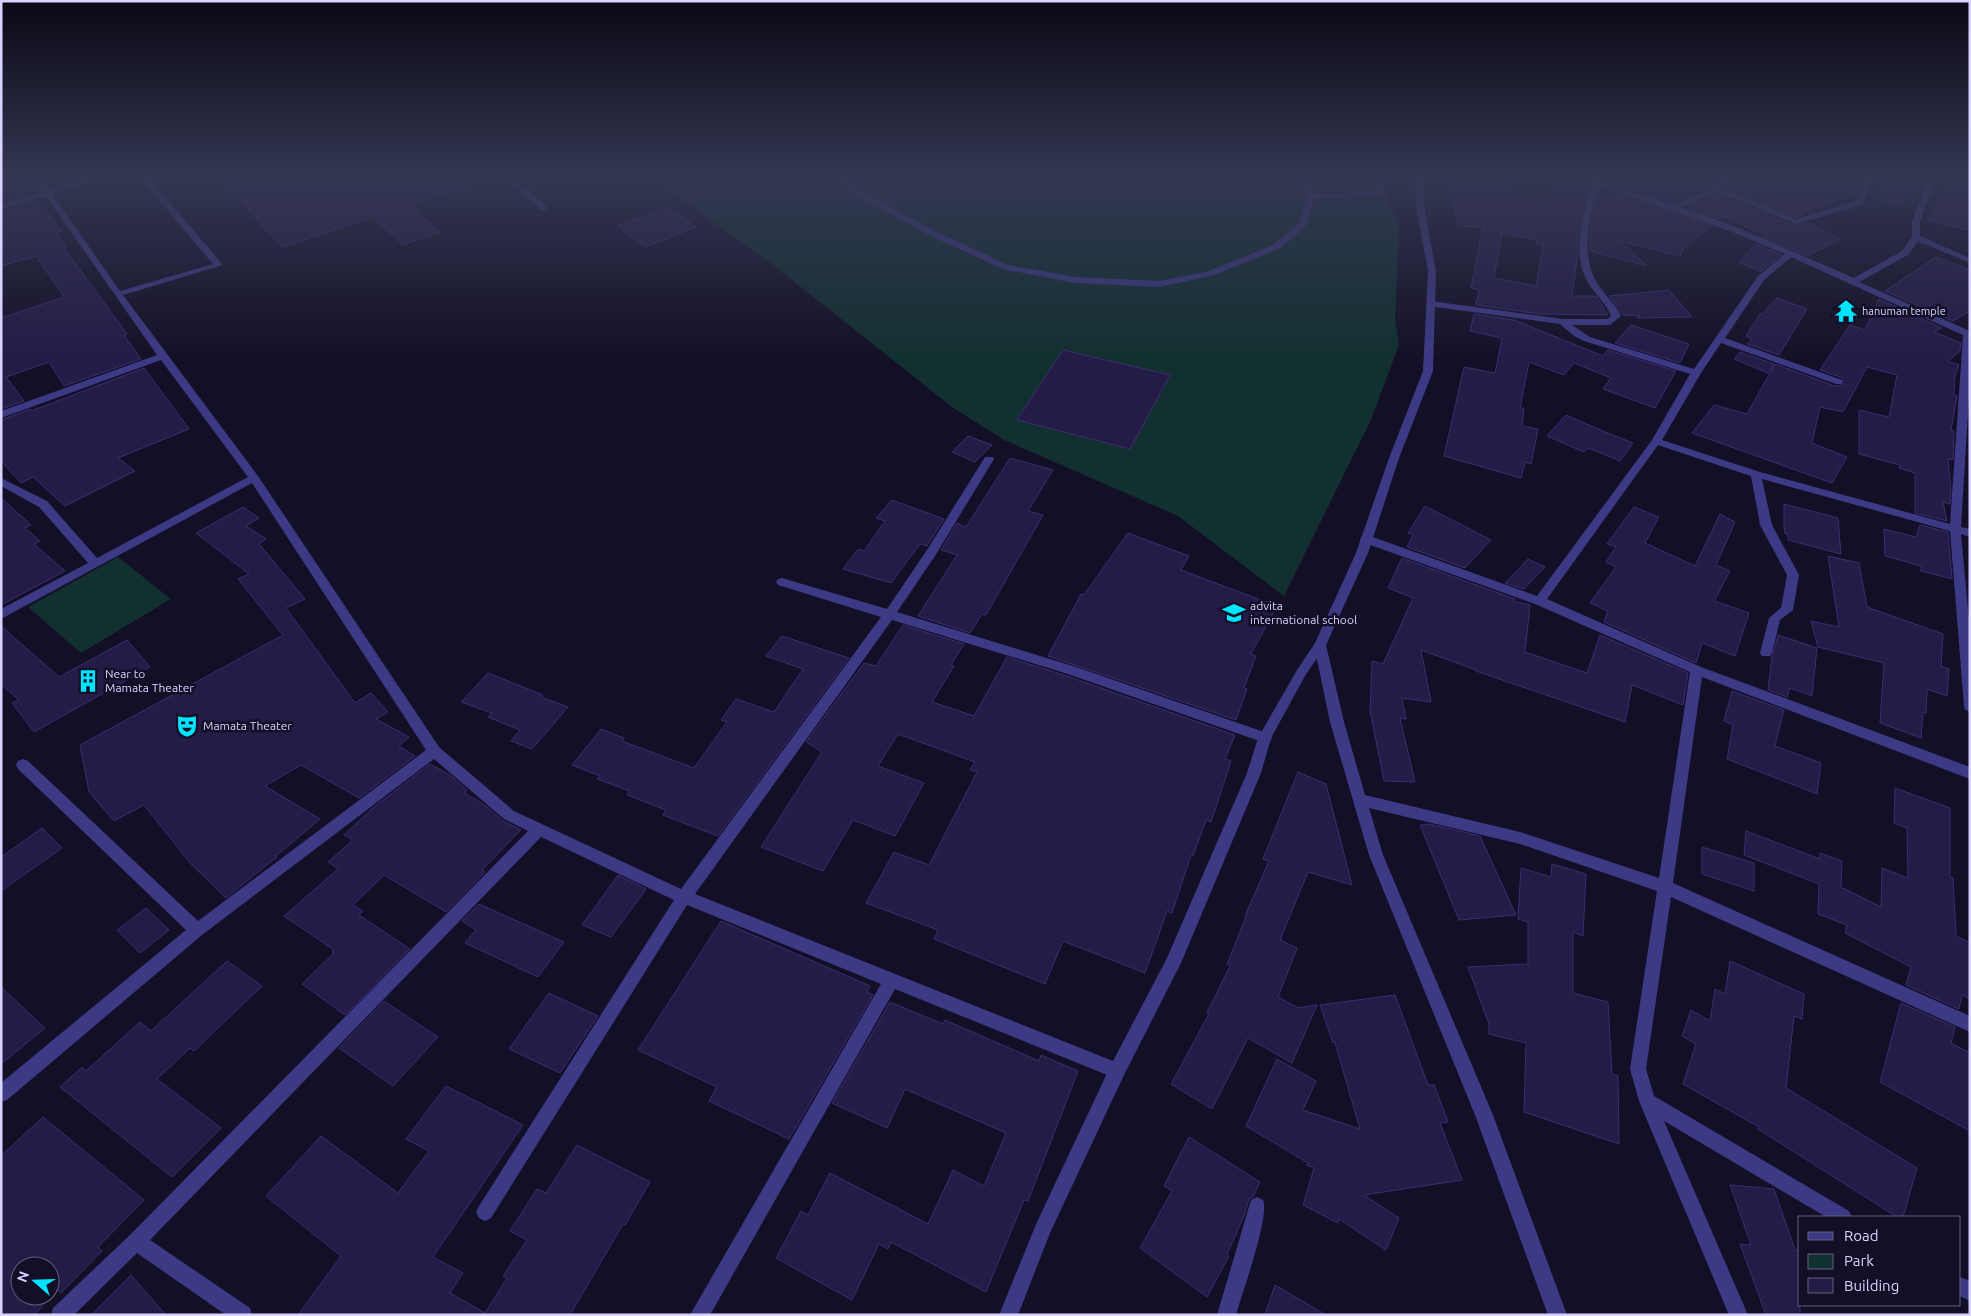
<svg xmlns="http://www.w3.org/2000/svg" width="1971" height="1316" viewBox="0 0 1971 1316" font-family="Ubuntu,sans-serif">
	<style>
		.green { fill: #12302f }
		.building { fill: #241b47; stroke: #3b2d73; fill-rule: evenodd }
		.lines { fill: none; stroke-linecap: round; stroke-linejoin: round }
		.service { fill: #3d3a85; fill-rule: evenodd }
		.minor { fill: #3d3a85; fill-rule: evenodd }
		.tertiary { fill: #3d3a85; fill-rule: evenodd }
		.labels { text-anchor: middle; stroke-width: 5; stroke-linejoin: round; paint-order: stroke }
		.far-poi-label { font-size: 11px; fill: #d9d4ff; stroke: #130f26; text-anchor: start }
		.poi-label { font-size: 12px; fill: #d9d4ff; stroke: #130f26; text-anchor: start }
	</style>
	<rect width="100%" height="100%" fill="#130f26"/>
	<path class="green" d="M650,176H1379L1399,226L1395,319L1399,345L1370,422L1284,596L1178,516L1004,440L952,407L777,268Z
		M118,557L171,599L81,653L28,607Z"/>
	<path class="building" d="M12,176H20L29,194L1,202V179Z
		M218,176H376L386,188L423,176H485L486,180L410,205L440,232L403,245L373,217L282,247Z
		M1449,176H1470L1509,181L1510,197L1554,204V180L1589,185L1578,232V254L1572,296H1596L1608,315L1540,314L1476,305L1479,290L1471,288L1483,227L1459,226L1451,201ZM1502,233L1536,240L1537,244L1543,245L1536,286L1494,278Z
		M1581,176H1721L1715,179L1713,187L1674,203L1596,177Z
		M1739,176H1839L1861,185L1858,192L1799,214L1802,215L1796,217L1724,187L1725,184Z
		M1883,176H1926L1922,188L1896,206L1879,200Z
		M1956,176H1970V231L1928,220Z
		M1599,187L1711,226L1682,250L1680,256L1620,241L1647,266L1590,251V233Z
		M1718,194L1795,226L1807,223L1841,239L1807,256L1763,237L1765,235L1723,216L1720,219L1686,207Z
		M34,201L37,206L40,205L62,231L56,233L66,247L64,248L127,334L124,335L141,359L64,386L49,362L6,377L24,401L1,409V318L64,297L36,256L1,266V211Z
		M668,207L696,227L645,247L617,226Z
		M1756,244L1781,255L1760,272L1739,262Z
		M1936,257L1970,270V311L1953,321L1885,291Z
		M1669,290L1692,317L1637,318L1640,316L1623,315L1609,296Z
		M1777,298L1807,309L1779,355L1747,344L1752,339L1746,336L1760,314H1762Z
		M1879,299L1942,328L1934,332L1961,343L1960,351L1948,361L1959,365L1955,376L1954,395L1957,396L1951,430L1954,431L1953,460L1948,459L1951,489L1950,504L1943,502L1947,521L1915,513V473L1899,468L1900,465L1859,454V410L1889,417L1897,375L1867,367L1843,412L1820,407L1812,443L1847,457L1832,483L1692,433L1714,405L1747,414L1775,364L1835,386L1843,385V378L1820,370L1850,325L1865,330Z
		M1474,314L1514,320L1603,356L1608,350L1676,371L1655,408L1603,389L1611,378L1574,363L1564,375L1529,362L1520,408H1524L1522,426L1538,429L1531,464L1525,462L1521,478L1444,456L1464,367L1495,373L1502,338L1470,331Z
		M1631,325L1689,344L1680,363L1615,343Z
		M1063,350L1170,375L1130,449L1017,420Z
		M1740,352L1774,364L1768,373L1734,359Z
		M144,368L189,429L118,458L135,471L65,506L33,477L21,483L1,461V420L30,409L31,411Z
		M1566,415L1605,432L1633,443L1620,461L1588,448L1584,452L1547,436Z
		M968,436L992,445L975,462L952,452Z
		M1010,458L1053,470L1028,511L1043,515L986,615L982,614L970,633L918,616L957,555L941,550L957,523L966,527Z
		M1,498L31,525L25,528L40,541L34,544L65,571L1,605Z
		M892,500L944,519L927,546L920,544L891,583L843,569L858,549L864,551L885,521L876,518Z
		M1784,504L1838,518L1841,554L1788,540V534H1785L1784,525Z
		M1425,506L1491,540L1465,568L1407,547L1413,535L1408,533Z
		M243,507L259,518L246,526L266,539L259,544L305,599L286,608L355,703L371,693L388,712L376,719L409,737L399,746L415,756L359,798L301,765L265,786L320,819L276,856L277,857L226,898L191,864L144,805L114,821L89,792L80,745L283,635L238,579L249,574L196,533Z
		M1634,507L1659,517L1645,543L1695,566L1720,514L1735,522L1716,565L1730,571L1714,601L1749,613L1735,656L1702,643L1696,663L1604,622L1608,611L1590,603L1616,567L1606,562L1616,547L1607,544Z
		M1920,525L1948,532L1952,579L1921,571V566L1885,556L1884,529L1916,537Z
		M1128,533L1189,556L1181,570L1277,606L1251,654L1256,656L1244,688L1247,689L1236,720L1048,656L1081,594L1084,595Z
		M1828,556L1859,563L1867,607L1943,634L1941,666L1949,669L1947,696L1927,689L1926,713L1923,712L1921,738L1880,723L1884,663L1818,647L1811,621L1839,627Z
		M1402,558L1515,599L1513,601L1530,605L1525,652L1587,673L1600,635L1688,673L1683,705L1632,685L1625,722L1476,671V670L1421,650L1431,702L1402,698L1406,719L1400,718L1415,782L1384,781L1370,711L1372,661L1383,664L1413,598L1388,588Z
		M1528,559L1545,567L1524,589L1505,583Z
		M903,625L964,644L951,665L954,666L932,702L974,716L1007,657L1067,676L1235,735L1225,759L1231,761L1211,822L1206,820L1193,856L1191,855L1172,913L1167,911L1145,973L1063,941L1045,984L934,939L938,930L866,903L894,852L929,865L977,772L970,770L975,762L898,734L878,766L924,783L895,836L853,820L823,871L761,847L822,752L806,742L864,663L876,666Z
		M1,626L59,677L127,640L150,667L34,732L12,703L19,700L1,684Z
		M1778,635L1817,648L1812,696L1790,688L1787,697L1768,690L1772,656Z
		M782,636L849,658L718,836L663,815L666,810L627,795L630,791L597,779L600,776L572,765L601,729L624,738L622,741L694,768L727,722L721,720L736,699L774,712L803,669L766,656Z
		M488,673L543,695L541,697L568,707L532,749L511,741L520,730L488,717L492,713L461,702Z
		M1732,691L1784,710L1775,746L1821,763L1817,794L1727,759L1733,725L1724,721Z
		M430,764L450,775L467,790L464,793L485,805L503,821L521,830L482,870L485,872L446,912L384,875L353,905L363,911L359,915L410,949L345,1015L302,984L334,953L332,952L334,950L284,916L338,869L328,862L353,840L344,835L374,807Z
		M1298,772L1326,784L1352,885L1308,872L1280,940L1297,948L1278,997L1298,1008L1317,1005L1292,1063L1248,1038L1212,1109L1171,1084L1209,1014L1207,1013L1230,966L1227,964L1246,917L1245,916L1269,861L1263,859Z
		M1895,788L1950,808V877L1953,878L1956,936L1970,943V999L1962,995L1959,1009L1906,985L1911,967L1845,933L1847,925L1818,914L1819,884L1744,855L1746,831L1820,859V853L1842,861L1841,887L1881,907L1882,868L1908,878L1907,828L1894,823Z
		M1429,824L1480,836L1516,915L1459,920L1420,825Z
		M42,828L62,848L1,891V857Z
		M1702,847L1754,863V891L1702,874Z
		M1552,864L1586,874L1583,936L1573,932V993L1608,1002L1612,1074L1618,1076L1619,1144L1524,1112L1526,1043L1489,1034V1024L1468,967L1528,964V922L1518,919L1521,868L1551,877Z
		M618,875L646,889L611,937L582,925Z
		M479,904L564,942L538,977L465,943L476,930L462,921Z
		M146,908L169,930L140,953L117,930Z
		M721,921L870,986L867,992L873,995L789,1139L709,1101L717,1087L638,1050Z
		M227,961L262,986L194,1051L190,1048L157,1079L221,1128L172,1177L60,1087L82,1067L86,1071L140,1022L151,1031Z
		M1730,961L1804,994L1802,1019L1794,1016L1786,1088L1917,1168L1903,1217H1897L1758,1129L1759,1127L1683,1084L1696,1044L1682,1036L1691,1010L1710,1021L1715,989L1725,994Z
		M1,987L45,1028L1,1064Z
		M549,993L598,1016L560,1073L509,1049Z
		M1395,995L1428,1085H1434L1448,1122L1440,1123L1462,1180L1364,1195L1399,1218L1386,1250L1339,1219L1338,1223L1303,1205L1314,1168L1307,1165L1308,1163L1246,1126L1277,1059L1316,1081L1303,1110L1360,1129L1335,1043L1334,1041L1333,1043L1320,1005Z
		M384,1001L438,1037L393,1086L339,1048Z
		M890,1002L943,1024L945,1020L1039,1061L1041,1055L1078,1071L1028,1201L1024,1200L986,1292L891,1242L888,1249L879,1244L852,1300L776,1258L801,1211L808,1215L830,1173L928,1224L953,1170L984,1186L1006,1133L905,1089L887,1128L832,1103Z
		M1901,1003L1955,1027L1951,1043L1970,1053V1131L1880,1082Z
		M446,1086L523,1125L433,1257L463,1273L450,1293L485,1313L507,1278L503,1276L527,1240L510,1231L537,1189L546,1193L577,1145L650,1182L625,1225L623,1224L570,1315H298L341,1256L266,1196L321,1136L398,1193L429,1151L406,1139Z
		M43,1117L144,1200L98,1247L102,1251L61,1293L58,1290L34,1315H1V1156ZM20,1266H50V1296H20Z
		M1189,1137L1260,1182L1253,1197L1249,1199L1244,1216L1227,1254L1229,1256L1207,1297L1140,1248L1172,1191L1164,1186Z
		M1730,1185L1774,1189L1795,1250H1800V1315H1766L1740,1244L1751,1245Z
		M131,1275L166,1315H91Z
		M1275,1285L1326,1315H1265Z"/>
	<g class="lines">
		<path class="service" d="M502,176H511L547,206V210H541Z
			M834,176H843L857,188L935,231L1008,265L1075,277L1159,281L1206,272L1273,245L1298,224L1308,196L1296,176H1304L1314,194L1375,192L1369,176H1377L1384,194L1380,196L1315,198L1305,227L1279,249L1211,276L1159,287L1075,283L1003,269L929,235L851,192Z"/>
		<path class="minor" d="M32,176H40L49,190L92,176H105L52,194L120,291L213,264L139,176H147L223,265L123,295L258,476L439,747L514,811L681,889L881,617L778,585L776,582L778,579L782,578L887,609L927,550L985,457H993L994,459L935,556L897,612L1076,667L1270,734L1272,738L1270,742L1265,743L1068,674L892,620L695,894L1123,1065L1125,1071L1123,1077L1117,1079L895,989L710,1315H690L881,984L687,905L491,1218L485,1221L479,1218L476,1212L479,1206L674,900L541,837L150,1240L250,1308L252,1315H226L137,1253L74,1315H51L53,1308L130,1235L528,831L504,819L434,759L202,935L7,1100L1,1102V1083L186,930L18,769L16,765L18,761L23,759L28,761L198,921L426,750L252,483L1,619V609L88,563L39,507L1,486V478L47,501L97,558L248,477L161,360L1,418V411L157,355L46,196L1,209V204L43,192Z
			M1542,176L1595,179L1674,205L1714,188L1717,180L1726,176H1737L1724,183L1722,188L1796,219L1856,201L1868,176H1876L1862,205L1796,224L1718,192L1681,207L1736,227L1854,278L1902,251L1912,237V222L1928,176H1936L1920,222V236L1970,258V263L1918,241L1908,255L1859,282L1970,331V381L1961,527L1970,529V537L1961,534L1970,631V711L1965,710L1964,706L1950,531L1762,479L1772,525L1799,575L1793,610L1780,620L1772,653L1770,656H1762L1760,653L1769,618L1781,608L1787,575L1760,525L1751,476L1658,445L1547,599L1701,667L1970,767V779L1702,677L1673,883L1970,1016V1032L1671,897L1646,1069L1654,1096L1849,1211L1852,1217H1826L1664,1121L1748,1315H1729L1639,1101L1630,1069L1657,891L1520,844L1369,808L1383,855L1493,1115L1567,1315H1548L1475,1115L1369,855L1330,722L1314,645L1316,642H1324L1326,645L1344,722L1365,795L1520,832L1659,878L1690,672L1535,604L1362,542L1360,539L1362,536H1370L1537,596L1652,440L1690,374L1584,341L1574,336L1560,324L1428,306V302L1431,301L1563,319H1608L1611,316C1606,303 1594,293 1587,281C1571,251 1584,214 1591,183ZM1598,185L1730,231L1785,254L1758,276L1694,369L1590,337L1572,325H1610L1621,316C1615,303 1603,294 1596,281C1579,251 1592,215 1598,185ZM1791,257L1963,335L1950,524L1760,472L1662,440L1701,373L1721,343L1836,384H1842V380L1725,338L1764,280Z
			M1257,1197L1263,1200C1270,1217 1242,1293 1236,1315H1217L1251,1200Z
			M1960,1277L1970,1281V1301L1960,1296Z"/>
		<path class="tertiary" d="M1414,176H1422L1425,210L1436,271L1433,371L1399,458L1368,553L1326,645L1305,676L1271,738L1261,773L1181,963L1123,1077L1050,1233L1018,1315H999L1037,1222L1111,1065L1167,958L1247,773L1258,738L1297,670L1315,643L1356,553L1389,458L1423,371L1428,271L1417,210Z"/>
	</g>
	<linearGradient id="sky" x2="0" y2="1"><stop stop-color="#0a0815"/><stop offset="0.49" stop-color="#333752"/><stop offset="1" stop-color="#333752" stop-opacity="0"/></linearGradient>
	<rect width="1971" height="361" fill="url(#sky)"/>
	<defs>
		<symbol id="temple-bare" viewBox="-9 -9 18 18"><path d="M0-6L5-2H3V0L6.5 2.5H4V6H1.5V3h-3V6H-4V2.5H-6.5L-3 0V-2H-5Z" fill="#00e5ff" stroke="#130f26" stroke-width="2.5" paint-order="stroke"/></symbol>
		<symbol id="school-bare" viewBox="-9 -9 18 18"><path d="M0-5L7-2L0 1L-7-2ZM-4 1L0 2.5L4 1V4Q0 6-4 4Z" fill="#00e5ff" stroke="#130f26" stroke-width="2.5" paint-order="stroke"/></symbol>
		<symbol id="building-bare" viewBox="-9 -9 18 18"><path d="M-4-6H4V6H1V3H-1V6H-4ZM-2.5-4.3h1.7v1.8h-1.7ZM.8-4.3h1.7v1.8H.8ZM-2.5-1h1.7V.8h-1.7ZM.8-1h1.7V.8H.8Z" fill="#00e5ff" stroke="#130f26" stroke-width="2.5" paint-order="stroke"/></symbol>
		<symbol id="theatre-bare" viewBox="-9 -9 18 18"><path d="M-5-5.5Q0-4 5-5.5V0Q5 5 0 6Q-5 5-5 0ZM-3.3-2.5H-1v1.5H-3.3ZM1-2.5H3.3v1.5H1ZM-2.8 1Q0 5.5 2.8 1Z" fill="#00e5ff" stroke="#130f26" stroke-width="2.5" paint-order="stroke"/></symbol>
	</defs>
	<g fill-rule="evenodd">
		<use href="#temple-bare" x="1830" y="295" width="32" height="32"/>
		<use href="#school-bare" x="1218" y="597" width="32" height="32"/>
		<use href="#building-bare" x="72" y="665" width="32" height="32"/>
		<use href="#theatre-bare" x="171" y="710" width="32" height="32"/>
	</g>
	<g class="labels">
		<g class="far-poi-label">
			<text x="1862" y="315">hanuman temple</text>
		</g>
		<g class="poi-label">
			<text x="1250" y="610">advita<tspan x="1250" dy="14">international school</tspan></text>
			<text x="105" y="678">Near to<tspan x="105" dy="14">Mamata Theater</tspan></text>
			<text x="203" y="730">Mamata Theater</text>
		</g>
	</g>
	<rect width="1971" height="1316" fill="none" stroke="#d9d4ff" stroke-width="5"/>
	<rect x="1798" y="1216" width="162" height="90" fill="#130f26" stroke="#625e7d"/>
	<rect x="1808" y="1232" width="25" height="8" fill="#3d3a85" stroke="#625e7d"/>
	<text x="1844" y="1241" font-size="15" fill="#d9d4ff">Road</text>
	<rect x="1808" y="1254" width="25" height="15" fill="#12302f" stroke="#625e7d"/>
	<text x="1844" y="1266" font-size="15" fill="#d9d4ff">Park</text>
	<rect x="1808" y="1278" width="25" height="15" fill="#241b47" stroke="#625e7d"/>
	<text x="1844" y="1291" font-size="15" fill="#d9d4ff">Building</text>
	<g transform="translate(35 1281) rotate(290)"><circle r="24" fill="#130f26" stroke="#625e7d"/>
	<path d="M0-4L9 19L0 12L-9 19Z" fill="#00e5ff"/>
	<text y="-8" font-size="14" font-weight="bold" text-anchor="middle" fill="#d9d4ff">N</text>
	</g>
</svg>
